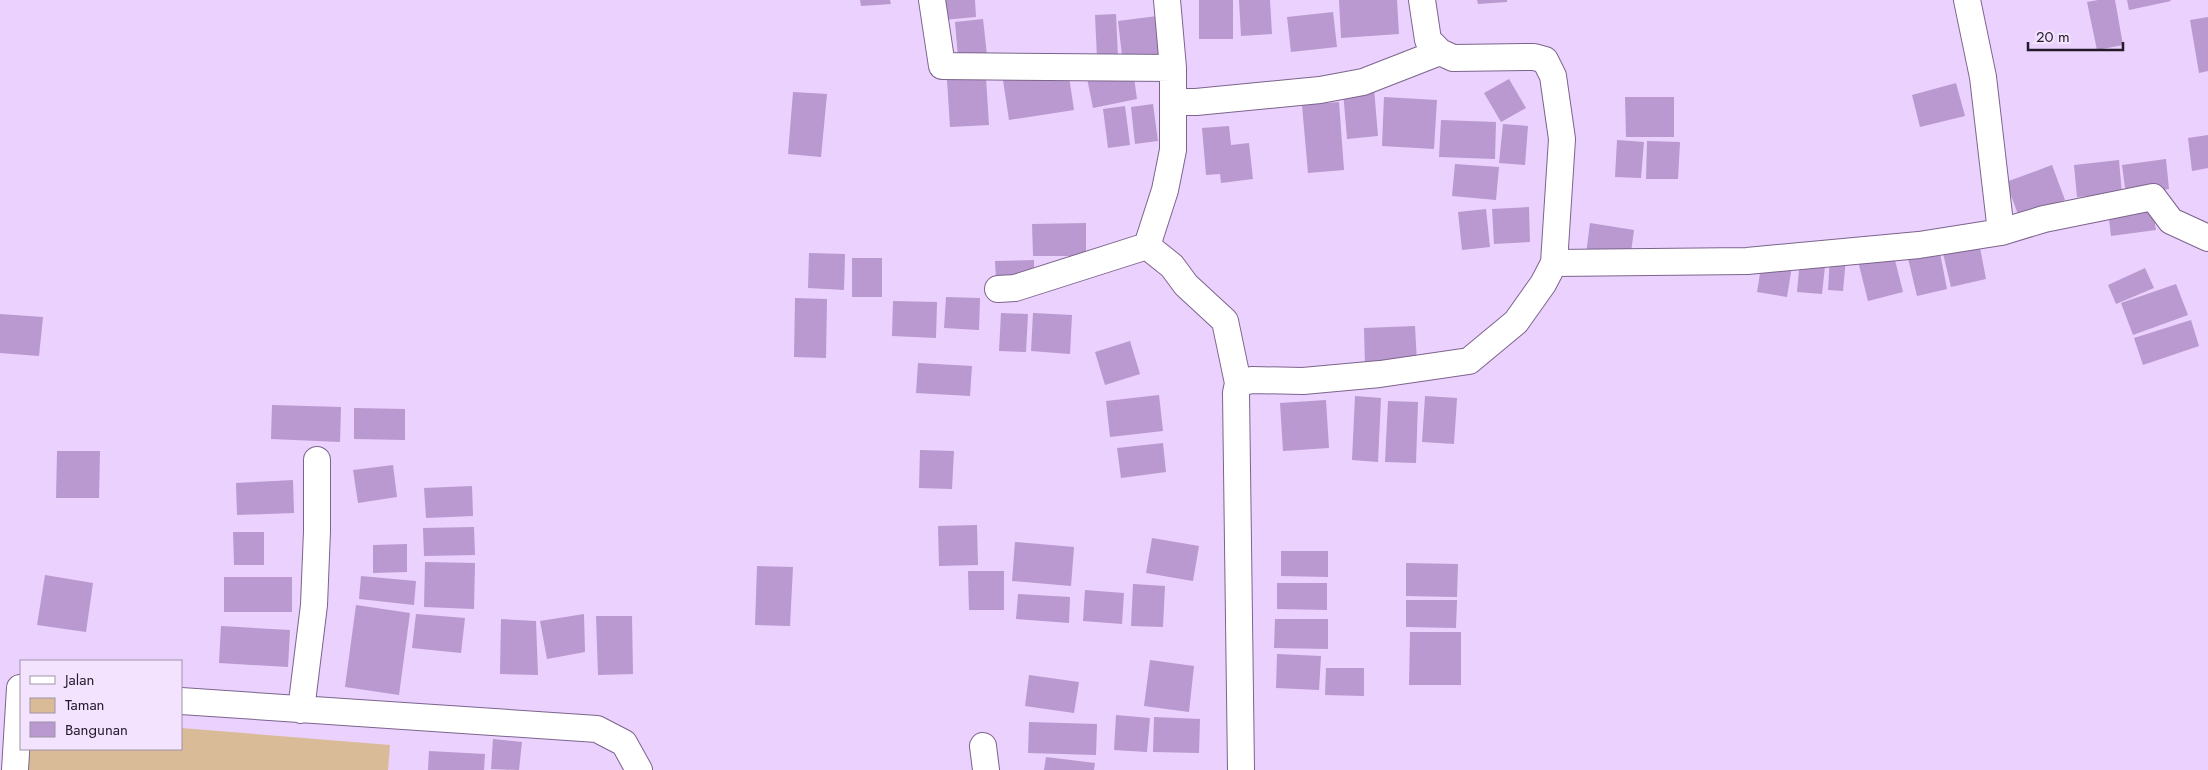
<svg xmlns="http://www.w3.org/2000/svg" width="2208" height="770" viewBox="0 0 2208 770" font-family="Jost,sans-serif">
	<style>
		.green { fill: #d9bb97 }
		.building { fill: #b999cf }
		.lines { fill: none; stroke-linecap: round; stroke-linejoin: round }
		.minor-casing { stroke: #7c648c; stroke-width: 28 }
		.minor { stroke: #fff; stroke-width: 26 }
	</style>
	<rect width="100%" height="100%" fill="#ebd1fd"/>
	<path class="green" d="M181,728L390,745L388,770H21L23,749H181Z"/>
	<path class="building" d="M860,0H890L891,4L861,6Z
		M941,0H975L976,17L943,20Z
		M1199,0H1233V39H1199Z
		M1239,0H1270L1272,34L1241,36Z
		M1339,0H1397L1399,34L1341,38Z
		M1477,0H1507V2L1478,4Z
		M2098,0H2115L2123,45L2097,50L2087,2Z
		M2127,0H2170L2171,1L2129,10Z
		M1333,12L1337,47L1291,52L1287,17Z
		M1116,14L1118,57L1097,58L1095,15Z
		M1157,16L1163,59L1123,64L1118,21Z
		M2208,17V71L2199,73L2190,20Z
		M983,19L987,55L958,58L955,22Z
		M1068,70L1074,110L1009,120L1003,80Z
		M1133,70L1137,99L1093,108L1087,78Z
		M986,78L989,125L950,127L947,80Z
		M1509,79L1526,108L1501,122L1484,93Z
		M1956,83L1965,116L1920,127L1912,95Z
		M1374,88L1378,136L1347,139L1343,91Z
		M793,92L827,94L821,157L788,154Z
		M1384,97L1437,100L1434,149L1382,146Z
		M1625,97H1674V137H1626Z
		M1339,102L1344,170L1308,173L1302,105Z
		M1153,104L1158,141L1135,144L1131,107Z
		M1125,106L1130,145L1108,148L1103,109Z
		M1441,120L1496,122L1495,159L1439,157Z
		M1503,124L1528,126L1525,165L1499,163Z
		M1229,126L1231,145L1249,143L1253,179L1221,183L1220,174L1206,175L1202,128Z
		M2208,135V168L2192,171L2188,138Z
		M1617,140L1644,142L1641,178L1615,177Z
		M1647,141L1680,142L1678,179H1646Z
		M2166,159L2169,189L2126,195L2122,165Z
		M2119,160L2122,194L2077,197L2074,165Z
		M1455,164L1499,167L1496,200L1452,196Z
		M2052,165L2065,200L2019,217L2006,182Z
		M2152,205L2156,230L2111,236L2108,211Z
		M1529,207L1530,242L1494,244L1492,209Z
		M1486,209L1490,247L1462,250L1458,212Z
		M1086,223V256H1033L1032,224Z
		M1590,223L1634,230L1630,260L1586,254Z
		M1978,237L1986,279L1951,287L1941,245Z
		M1892,248L1903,292L1868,301L1857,257Z
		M1939,248L1947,289L1917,296L1906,250Z
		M809,253L845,254L844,290L808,288Z
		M1826,257L1822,294L1797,292L1800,259Z
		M1830,257L1846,258L1843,291L1828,290Z
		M852,258H882V297H852Z
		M1034,260V278L996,280L995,261Z
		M1762,261L1792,266L1787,297L1757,292Z
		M2145,268L2154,288L2116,304L2108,285Z
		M2176,284L2188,315L2133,335L2121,303Z
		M946,297L980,298L979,330L944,328Z
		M795,298L827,299L826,358L794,357Z
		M893,301L937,302L936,338L892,336Z
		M1001,313L1028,314L1026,352L999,351Z
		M1033,313L1072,315L1070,354L1031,351Z
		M0,314L43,317L39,356L0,353Z
		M2191,320L2199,346L2143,365L2134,338Z
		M1415,326L1417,363L1365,365L1364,328Z
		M1130,341L1140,374L1105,385L1095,352Z
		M918,363L972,366L970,396L916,393Z
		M1159,395L1163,431L1110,437L1106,401Z
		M1355,396L1381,398L1378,462L1352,460Z
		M1425,396L1457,398L1454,444L1422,442Z
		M1326,400L1329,448L1283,451L1280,403Z
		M1388,401L1418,402L1416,463L1385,462Z
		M272,405L341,407L340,442L271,439Z
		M354,408L405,409V440L354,439Z
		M1163,443L1166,472L1121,478L1117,448Z
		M920,450L954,451L952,489L919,488Z
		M57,451H100L99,498H56Z
		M393,465L397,497L358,503L353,470Z
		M293,480L294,513L237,515L236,483Z
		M472,486L473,516L426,518L424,488Z
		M977,525L978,565L939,566L938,526Z
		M474,527L475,555L424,556L423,528Z
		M233,532H264V565H234Z
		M1152,538L1199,546L1193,581L1146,573Z
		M1015,542L1074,547L1071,586L1012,581Z
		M407,544V572L373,573V545Z
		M1281,551H1328V577L1281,576Z
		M425,562L475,563L474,609L424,607Z
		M1406,563L1458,564L1457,597L1406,596Z
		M757,566L793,567L790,626L755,625Z
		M968,571H1004V610H969Z
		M45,575L93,583L86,632L37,625Z
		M361,576L416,581L414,605L359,599Z
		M224,577H292V612H224Z
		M1277,583H1327V610L1277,609Z
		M1133,584L1165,586L1163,627L1131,626Z
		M1085,590L1124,593L1122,624L1083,621Z
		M1018,594L1070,597L1069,623L1016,619Z
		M1406,600H1457L1456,628L1406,627Z
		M356,605L410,613L399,695L345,687Z
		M416,614L465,618L461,653L412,648Z
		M584,614L585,652L547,659L540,621Z
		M596,616H632L633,674L598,675Z
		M501,619L536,621L538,675L500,674Z
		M1275,619H1328V649L1274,648Z
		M221,626L290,630L288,667L219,663Z
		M1410,632H1461V685H1409Z
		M1277,654L1321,656L1319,690L1276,688Z
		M1150,660L1194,666L1189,712L1144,706Z
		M1326,668H1364V696L1325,695Z
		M1029,675L1079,682L1074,713L1025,706Z
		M1116,715L1150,718L1147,752L1114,750Z
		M1154,717L1200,719L1199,753L1153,752Z
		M1029,722L1097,724L1096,755L1028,753Z
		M493,739L522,742L519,770L491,769Z
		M429,751L485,754L484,770H428Z
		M1046,757L1095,763L1094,770H1044Z"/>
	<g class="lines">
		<defs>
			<path id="minor" d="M932,0L942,66L1173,68
				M1167,0L1173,68V150L1165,190L1147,246L1172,266L1186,285L1225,321L1238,383
				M1967,0L1983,77L2001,232
				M1173,102H1196L1320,90L1363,82L1440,52
				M1554,263L1747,261L1919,245L2001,232L2044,219L2153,197L2171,221L2208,238
				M998,289L1015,288L1147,246
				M181,701L597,729L624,743L639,770
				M301,710L314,605L317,531V460
				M983,746L986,770
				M15,770L20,688
				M1241,770L1236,393L1238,383L1252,380L1303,381L1380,374L1469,361L1516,322L1543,284L1554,263L1562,139L1553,76L1545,60L1534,57L1453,58L1440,52L1428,40L1422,0"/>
		</defs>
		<use href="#minor" class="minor-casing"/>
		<use href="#minor" class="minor"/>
	</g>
	<rect x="20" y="660" width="162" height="90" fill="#f3e3fe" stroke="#a093a9"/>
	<rect x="30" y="676" width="25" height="8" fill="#ffffff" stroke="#a093a9"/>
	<text x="65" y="685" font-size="15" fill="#231a2a">Jalan</text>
	<rect x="30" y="698" width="25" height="15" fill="#d9bb97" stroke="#a093a9"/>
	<text x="65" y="710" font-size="15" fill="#231a2a">Taman</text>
	<rect x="30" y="722" width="25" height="15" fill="#b999cf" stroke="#a093a9"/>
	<text x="65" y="735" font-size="15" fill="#231a2a">Bangunan</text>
	<path d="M2028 42v8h95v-8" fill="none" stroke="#231a2a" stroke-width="2.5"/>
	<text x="2036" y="42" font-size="15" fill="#231a2a" stroke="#f3e3fe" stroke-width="4" paint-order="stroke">20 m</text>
</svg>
